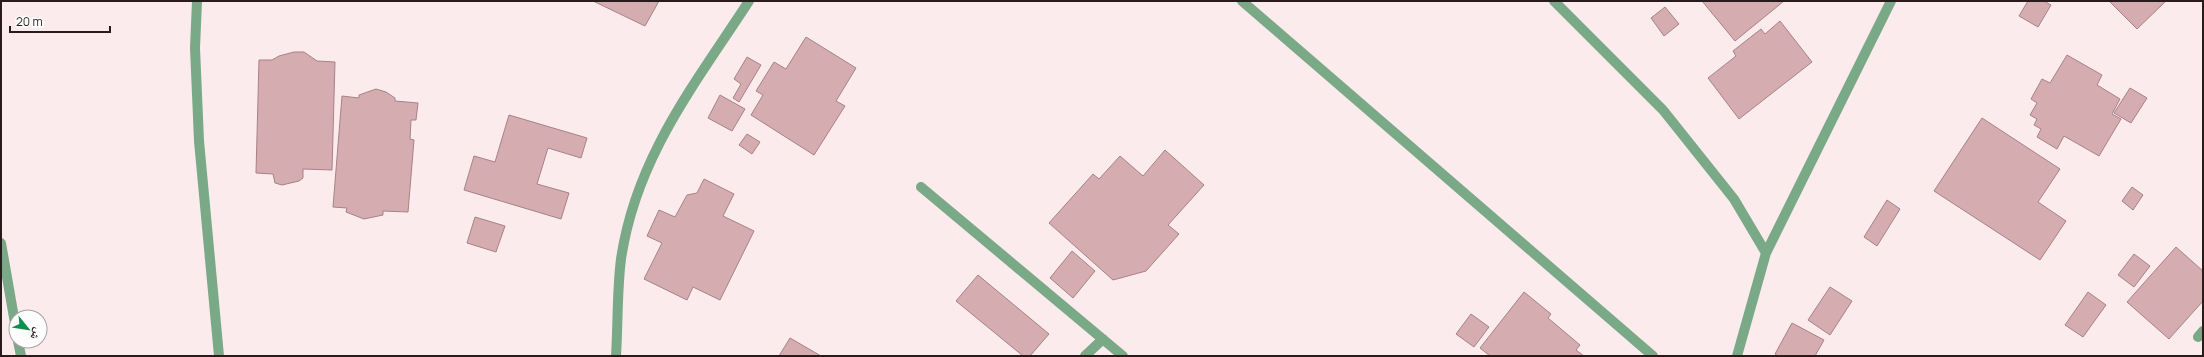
<svg xmlns="http://www.w3.org/2000/svg" width="2204" height="357" viewBox="0 0 2204 357" font-family="Manrope,'Noto Naskh Arabic',sans-serif">
	<style>
		.building { fill: #d5adb1; stroke: #a78185 }
		.lines { fill: none; stroke-linecap: round; stroke-linejoin: round }
		.street { stroke: #79a987; stroke-width: 10 }
	</style>
	<rect width="100%" height="100%" fill="#fcebec"/>
	<path class="building" d="M593,1H659L645,26Z
		M1702,1H1784L1735,41Z
		M2028,1H2044L2051,5L2038,27L2019,16Z
		M2109,1H2166L2137,29Z
		M1665,7L1679,24L1664,36L1651,18Z
		M1780,21L1812,62L1739,119L1708,78L1736,56L1733,51L1761,29L1765,34Z
		M806,37L856,68L836,101L845,106L814,155L751,115L763,95L756,91L774,62L786,69Z
		M294,52H304L317,61L335,62L332,170L303,169V178L299,181L282,185L275,183L273,174L256,173L259,60H272L279,56Z
		M2067,55L2102,75L2097,85L2120,99L2112,114L2121,119L2099,156L2064,136L2057,149L2037,137L2041,129L2034,125L2037,119L2030,115L2037,103L2031,99L2042,79L2050,83Z
		M747,57L761,65L739,102L733,98L741,84L734,79Z
		M2130,88L2147,98L2131,123L2114,113Z
		M376,89L386,92L395,98V101L418,103L416,120H411L410,139L414,140L408,212L383,211V215L364,219L346,212L347,208L333,207L342,96L359,98V95Z
		M720,95L745,109L732,131L708,118Z
		M509,115L587,138L581,158L548,148L537,184L569,193L561,219L464,190L474,156L495,162Z
		M1982,118L2060,169L2038,202L2066,221L2040,260L1934,191Z
		M747,134L760,142L752,154L739,145Z
		M1165,150L1204,185L1168,225L1179,234L1146,271L1113,280L1049,223L1093,174L1099,179L1120,156L1143,176Z
		M704,179L734,194L723,216L754,231L720,300L693,287L687,300L644,279L662,243L647,236L659,210L675,217L687,195L697,193Z
		M2132,187L2143,195L2133,210L2122,201Z
		M1887,200L1900,209L1877,246L1864,237Z
		M475,217L505,226L496,252L467,243Z
		M2176,247L2203,271V301L2169,339L2127,302Z
		M1072,251L1095,271L1073,298L1050,278Z
		M2134,254L2150,266L2134,287L2118,275Z
		M978,275L1049,334L1030,356H1023L956,301Z
		M1830,287L1852,301L1830,335L1808,320Z
		M1524,292L1551,314L1548,318L1580,345L1576,350L1584,356H1490L1480,348Z
		M2088,292L2106,305L2083,337L2065,325Z
		M1471,314L1489,327L1474,347L1456,334Z
		M1792,323L1824,340L1815,356H1778L1775,354Z
		M790,338L821,356H779Z"/>
	<g class="lines">
		<path class="street" d="M197,1L195,48L199,141L219,356
			M1242,1L1653,356
			M1554,1L1663,110L1734,199L1766,253
			M921,187L1123,356
			M1,243L16,329
			M2198,337L2203,331
			M18,341L21,356
			M616,356C618,324 617,291 621,259C636,157 695,84 749,1
			M1085,356L1103,339
			M1737,356L1766,253L1891,1"/>
	</g>
	<rect width="2204" height="357" fill="none" stroke="#291a1c" stroke-width="4"/>
	<g transform="translate(28 329) rotate(120)"><circle r="19" fill="#fdfdfd" stroke="#a8a2a3"/>
	<path d="M0-3L7 15L0 10L-7 15Z" fill="#0e904d"/>
	<text y="-6" font-size="11" font-weight="bold" text-anchor="middle" fill="#291a1c">ش</text>
	</g>
	<path d="M10 26v6h100v-6" fill="none" stroke="#291a1c" stroke-width="2"/>
	<text x="16" y="26" font-size="12" fill="#291a1c" stroke="#fdfdfd" stroke-width="3" paint-order="stroke">20 m</text>
</svg>
